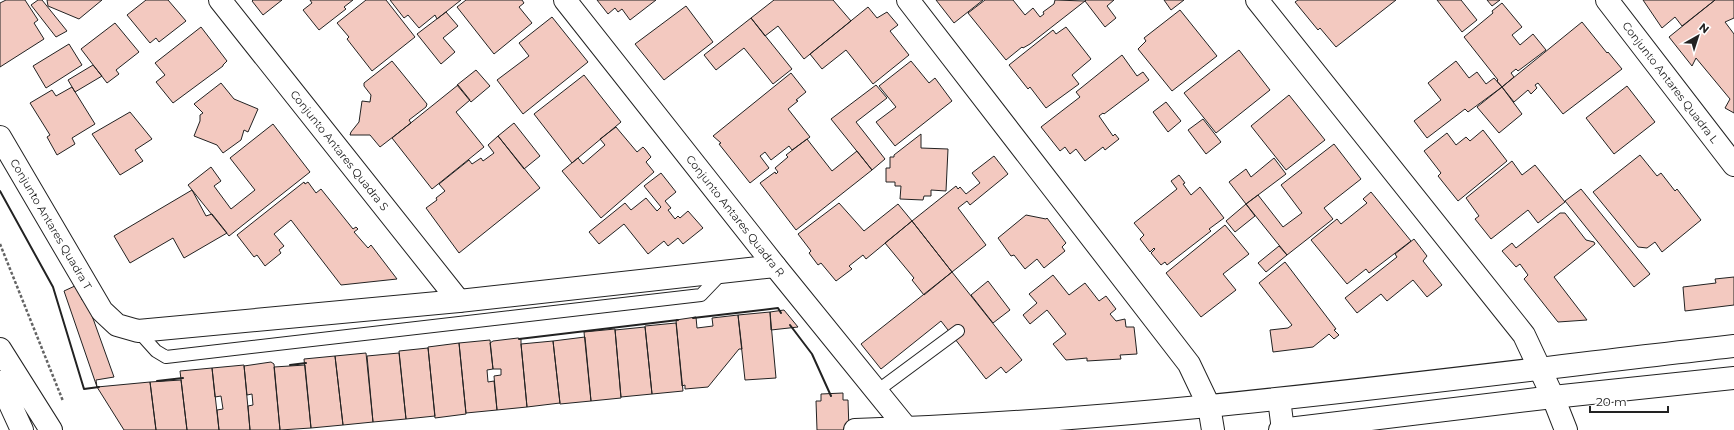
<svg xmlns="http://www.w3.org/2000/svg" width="1734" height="430" viewBox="0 0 1734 430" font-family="Montserrat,sans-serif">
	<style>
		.building { fill: #f3c9c0; stroke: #222 }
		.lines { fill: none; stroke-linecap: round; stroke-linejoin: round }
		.service-casing { stroke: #222; stroke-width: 14 }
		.minor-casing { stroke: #222; stroke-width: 24 }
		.tertiary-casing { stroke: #222; stroke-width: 24 }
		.secondary-casing { stroke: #222; stroke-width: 24 }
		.path { stroke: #646464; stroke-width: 2.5; stroke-dasharray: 3 2; stroke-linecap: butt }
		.service { stroke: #fff; stroke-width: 12 }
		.minor { stroke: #fff; stroke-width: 22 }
		.tertiary { stroke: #fff; stroke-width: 22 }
		.secondary { stroke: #fff; stroke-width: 22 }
		.wall { stroke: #222; stroke-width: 2 }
		.labels { text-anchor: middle; stroke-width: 3; stroke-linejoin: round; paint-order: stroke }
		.street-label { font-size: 11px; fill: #222; stroke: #fff }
	</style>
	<rect width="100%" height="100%" fill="#fff"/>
	<path class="building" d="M6,0H25L38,20L34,23L44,39L0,67V3Z
		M38,0H42L67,31L56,37L31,5Z
		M47,0H102L79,19L48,6Z
		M146,0H168L186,21L159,42L156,38L150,43L127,15Z
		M253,0H282L263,15L252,1Z
		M310,0H353L344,7L346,9L319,30L303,10L312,3Z
		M366,0H386L415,37L372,71L347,39L349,37L337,23Z
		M390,0H461L437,19L435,15L419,28L408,15L404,18Z
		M466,0H522L524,3L519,7L532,23L494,54L457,7Z
		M597,0H656L630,20L622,9L618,12L615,8L608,14Z
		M774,0H833L851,21L804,59L778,26L765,36L751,18Z
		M936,0H983L954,23Z
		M985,0H1013L1025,15L1033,8L1040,17L1044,14L1043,12L1054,4L1055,0L1085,1L1030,44L1023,48L1022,47L1006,60L968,13Z
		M1086,0H1114L1107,6L1116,18L1105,27L1085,1Z
		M1164,0H1184L1171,10Z
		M1298,0H1396L1336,47L1320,28L1318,30L1295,2Z
		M1437,0H1461L1477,20L1462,32Z
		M1487,0H1500L1492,6Z
		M1643,0H1715L1682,26L1675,17L1662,28Z
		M1715,0H1734V18L1725,22L1734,34V113L1725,108L1730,99L1696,58L1692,66L1669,37Z
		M1502,3L1522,27L1512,35L1520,45L1533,34L1546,50L1518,71L1516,69L1511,73L1514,77L1502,87L1497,81L1498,80L1464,37L1493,13L1492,11Z
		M686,6L713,42L664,80L635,44Z
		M868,7L877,18L887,12L898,25L890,31L909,55L873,84L846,50L822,69L810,54Z
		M1180,10L1217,56L1172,91L1138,49L1146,41L1144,38Z
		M446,12L458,26L443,38L455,52L441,64L417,34Z
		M552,17L588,62L523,114L497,80L529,56L519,43Z
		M751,18L792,69L773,84L744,48L716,70L704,55Z
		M1582,22L1607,53L1608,52L1622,69L1563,114L1538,83L1535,85L1537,88L1531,94L1528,90L1514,102L1502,87Z
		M115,23L139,52L116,70L119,74L107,83L81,49Z
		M201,27L227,61L223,65V66L173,103L156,82L165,75L155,63Z
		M1066,27L1091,59L1072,75L1079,84L1046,108L1030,87L1028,89L1009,65L1053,30L1056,34Z
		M69,44L82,65L46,88L33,66Z
		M1239,50L1270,90L1216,133L1184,93Z
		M1122,55L1137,76L1143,72L1149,80L1104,114L1103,113L1099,116L1113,136L1115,134L1119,139L1105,150L1103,147L1085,161L1076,149L1070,154L1065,147L1060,151L1041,127L1080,97L1076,92Z
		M392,61L427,104L426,107L409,120L411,123L380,147L370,135H350L351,132L359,122L362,101L370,102L371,95L364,86V83Z
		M911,61L929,83L935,78L952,101L895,146L876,122L896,107L879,86Z
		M1456,61L1469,78L1477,72L1486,84L1494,78L1502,87L1468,112L1465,109L1427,138L1414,121L1441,100L1428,83Z
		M93,65L102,76L75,92L68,80Z
		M476,70L490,86L471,102L457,85Z
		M791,73L806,92L796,100L798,101L788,109L810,137L792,150L789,146L771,160L765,152L760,156L769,168L750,183L719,144L721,143L713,136Z
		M584,75L621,122L572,163L534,114Z
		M221,83L234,99L258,109L248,132L244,130L241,140L223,153L217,145L194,136L200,121V115L203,113L194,104Z
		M458,85L470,100L456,112L484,147L432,189L392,138Z
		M876,85L887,98L856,122L885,159L872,170L831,119Z
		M1627,86L1655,122L1614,154L1586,118Z
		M72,87L95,124L72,138L75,144L57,155L47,137L50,135L30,103L52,90L56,96Z
		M1502,87L1522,114L1499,133L1477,107Z
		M1289,95L1325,140L1286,170L1251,126Z
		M1166,102L1181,121L1168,132L1153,112Z
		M130,112L152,139L135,150L143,161L120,175L92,134Z
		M1203,119L1221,142L1206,154L1188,130Z
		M514,123L540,156L524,169L498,136Z
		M273,124L310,172L229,236L188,185L211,167L221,181L214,186L231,209L255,190L230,158Z
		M616,127L637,152L643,147L645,149L651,157L646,162L654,172L601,218L562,171L578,158L583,164L605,145L600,139Z
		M1483,130L1507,161L1458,201L1438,176L1441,173L1424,151L1447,133L1456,145L1466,137L1470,141Z
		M921,134V148L948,149L946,191L931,190V196H924L923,200L900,199L901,186H895V182H886V168H890V157H894V155Z
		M498,136L540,188L459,253L426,208L437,200L436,198L445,191L439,184L469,160L472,164L481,158L483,161L494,153L488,145Z
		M807,139L832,171L857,151L872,170L796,230L760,183L775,172L776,174L778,172L775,168L788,157L786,155Z
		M1334,144L1361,179L1324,208L1333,219L1287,255L1246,204L1258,195L1283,227L1302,213L1281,185Z
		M1640,155L1657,176L1661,173L1675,191L1677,189L1701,220L1662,252L1655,242L1647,248L1638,247L1593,192Z
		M994,156L1008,174L970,205L967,201L958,208L986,245L952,272L912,221L956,186L958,189L960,187L966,194L980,183L972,173Z
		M1274,158L1286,174L1246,204L1229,182L1246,169L1251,177Z
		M1512,161L1522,175L1535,165L1565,202L1538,223L1528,210L1491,239L1475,219L1479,216L1466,198Z
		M661,173L676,192L665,201L671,208L668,210L675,219L678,216L680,218L688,211L703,228L683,244L678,238L668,246L664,241L648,254L624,224L599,244L589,232L625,203L631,210L646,198L657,211L661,207L644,186Z
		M1179,175L1185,183L1183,184L1191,195L1200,187L1224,218L1209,229L1211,231L1167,265L1165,262L1161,265L1151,253L1155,249L1154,248L1150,252L1140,239L1144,235L1134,223L1177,189L1171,181Z
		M304,182L305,184L308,182L316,193L321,189L353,229L356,227L358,229L354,232L368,248L371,245L397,279L341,285L291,220L274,234L284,246L279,250L281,253L265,266L257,255L254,257L237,235Z
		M1581,189L1650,274L1634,287L1565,201Z
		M192,190L206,216L212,214L227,233L184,258L173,238L130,263L114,236Z
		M1371,192L1411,241L1369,273L1366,269L1347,284L1311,240L1337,219L1341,224L1367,203L1363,199Z
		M839,203L864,231L898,204L912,221L866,259L863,255L849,266L852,269L836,281L821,263L818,265L809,253L811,251L798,234Z
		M1246,204L1255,216L1235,232L1226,221Z
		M1560,213H1565L1586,240L1594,242L1595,244L1554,277L1587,320L1558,322L1524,279L1528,275L1520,264L1516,267L1502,251L1512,243L1516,248Z
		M1026,215L1046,219L1047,218L1066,243L1062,247L1065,251L1044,268L1037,259L1025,269L1014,255L1011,256L998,238Z
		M912,221L952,272L924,295L912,280L914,278L885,243Z
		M1225,225L1249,254L1223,274L1236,290L1201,317L1166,273Z
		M1414,239L1427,256L1423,261L1442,285L1427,297L1413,280L1387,301L1381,294L1357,313L1345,298L1397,257L1395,254Z
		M1279,246L1287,255L1266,272L1258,263Z
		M1285,262L1336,329L1334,330L1339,335L1334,339L1329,334L1313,347L1273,352L1270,330L1288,328L1292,325L1259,283Z
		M952,272L1022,360L1006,373L1001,367L986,379L941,321L881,369L861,344Z
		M1053,275L1069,295L1085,283L1099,301L1106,296L1116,309L1110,314L1116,321L1125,319L1126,327H1134L1137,354L1120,355L1121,359L1087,361V358L1066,360L1053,344L1066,334L1047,310L1030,324L1023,315L1037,303L1029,294Z
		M1734,277V305L1685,311L1683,287L1716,283L1715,279Z
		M988,281L1010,310L993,323L971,295Z
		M77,285L82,300L86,299L114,377L96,380L97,387L64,291Z
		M784,310L798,327L771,330L770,312Z
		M770,312L776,378L745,380L738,315Z
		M738,315L742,349H739L708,387L685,389V385L682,386L676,320L696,317L697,328L713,326L712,318Z
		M676,323L683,391L652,394L645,326Z
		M645,327L652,394L621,397L615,330Z
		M615,329L621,398L591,401L584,332Z
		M585,337L591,401L560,404L553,341Z
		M518,338L521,339V344L527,407L497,410L494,376L501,375V369H493L490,343L493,341Z
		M490,340L493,369L487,370L488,382L494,381L497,410L466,413L459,343Z
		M553,341L560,403L527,407L521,344Z
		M459,343L466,414L435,418L428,347Z
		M428,348L435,416L406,419L399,351Z
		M366,353L373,422L343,425L335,356Z
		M399,353L406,419L373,422L367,356Z
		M335,356L343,425L311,428L304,359Z
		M271,362L274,364L280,430H250L248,406L253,405L252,394L247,395L244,366Z
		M244,365L250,430H219L217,410L223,409L221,396L215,397L212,368Z
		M305,365L311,428L280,430L274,367Z
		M212,368L219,430H187L180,371Z
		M181,380L187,430H156L150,382Z
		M150,382L156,430H124L97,387Z
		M843,393V400H848L849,430H817L816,401H821V394Z"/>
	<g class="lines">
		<defs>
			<path id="service" d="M138,331L156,351L166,357L701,295L723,272
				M877,391L958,331"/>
			<g id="minor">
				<path id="s1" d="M220,0L459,301"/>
				<path id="s2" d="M565,0L775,266L908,430"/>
				<path d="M908,0L1189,364L1209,406L1213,430"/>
				<path d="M1257,0L1524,335L1553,397L1566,430"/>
				<path id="s3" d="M1607,0L1734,165"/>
				<path id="s4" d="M0,137L102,311L117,325L138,331L459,301L775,266"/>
				<path d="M1279,399L1283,430"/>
			</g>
			<path id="tertiary" d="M855,430C1150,421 1442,379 1734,346
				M1280,430L1553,397L1734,378"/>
			<path id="secondary" d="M0,349L51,430
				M0,382L22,430"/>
		</defs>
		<use href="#service" class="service-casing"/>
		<use href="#minor" class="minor-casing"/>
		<use href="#tertiary" class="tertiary-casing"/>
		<use href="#secondary" class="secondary-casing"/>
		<path class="path" d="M0,244L63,401"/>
		<use href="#service" class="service"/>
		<use href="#minor" class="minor"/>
		<use href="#tertiary" class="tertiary"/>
		<use href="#secondary" class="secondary"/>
		<path class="wall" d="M0,191L53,287L84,389L99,387
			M693,318L778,308L781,313
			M790,325L812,354L831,396
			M519,339L678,320
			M290,365L306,363
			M157,381L183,378"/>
	</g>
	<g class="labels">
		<g class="street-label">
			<text dy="4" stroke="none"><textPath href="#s3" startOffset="104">Conjunto Antares Quadra L</textPath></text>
			<text dy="4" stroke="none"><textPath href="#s1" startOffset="192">Conjunto Antares Quadra S</textPath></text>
			<text dy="4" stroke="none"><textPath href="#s2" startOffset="275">Conjunto Antares Quadra R</textPath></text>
			<text dy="4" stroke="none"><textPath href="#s4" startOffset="101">Conjunto Antares Quadra T</textPath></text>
		</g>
	</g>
	<g transform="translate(1698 36) rotate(39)" stroke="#ffffff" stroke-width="3" paint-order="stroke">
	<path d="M0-3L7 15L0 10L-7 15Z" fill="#222222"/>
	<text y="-6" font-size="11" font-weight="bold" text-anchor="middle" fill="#222222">N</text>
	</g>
	<path d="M1590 406v6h78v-6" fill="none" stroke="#222222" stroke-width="2"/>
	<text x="1596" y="406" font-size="12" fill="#222222" stroke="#ffffff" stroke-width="3" paint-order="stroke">20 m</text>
</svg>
